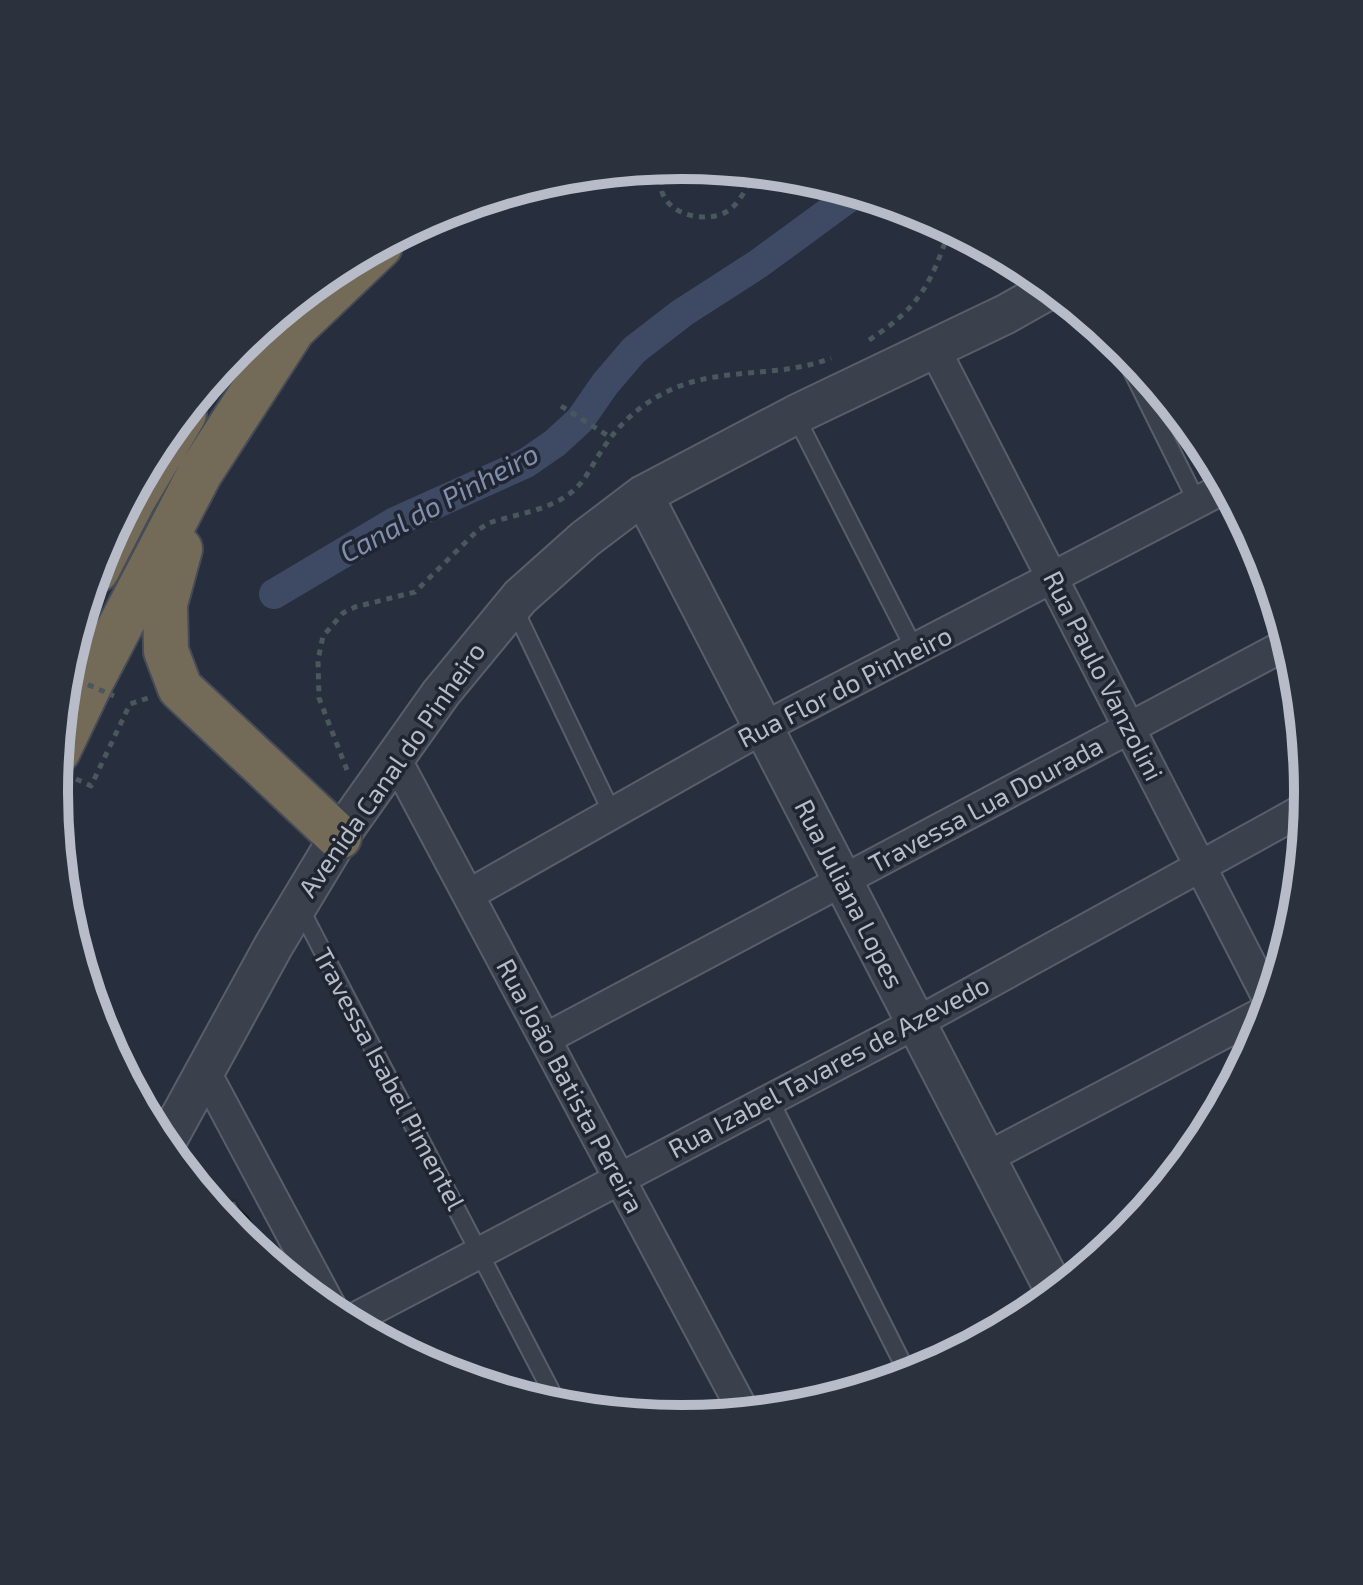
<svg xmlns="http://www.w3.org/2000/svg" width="1363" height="1585" viewBox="0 0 1363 1585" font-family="'Exo 2',sans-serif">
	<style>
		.shadow { fill: #0007 }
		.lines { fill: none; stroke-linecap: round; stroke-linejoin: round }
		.canal { stroke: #3e4a64; stroke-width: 30 }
		.building { fill: #4d5566; stroke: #222734; stroke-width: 2 }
		.service-casing { stroke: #595e6b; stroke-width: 20 }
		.minor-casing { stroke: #595e6b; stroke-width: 34 }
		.tertiary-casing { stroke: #595e6b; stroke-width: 42 }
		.motorway-casing { stroke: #464b58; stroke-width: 48 }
		.path { stroke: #49585d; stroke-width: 5; stroke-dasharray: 6 6; stroke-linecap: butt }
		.service { stroke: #3b404d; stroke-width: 16 }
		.minor { stroke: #3b404d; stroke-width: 30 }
		.tertiary { stroke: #3b404d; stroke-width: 38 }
		.motorway { stroke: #736b58; stroke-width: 44 }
		.path-bridge { stroke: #49585d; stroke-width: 5; stroke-dasharray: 6 6; stroke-linecap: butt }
		.labels { text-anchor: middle; stroke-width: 7; stroke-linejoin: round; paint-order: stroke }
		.street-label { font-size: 26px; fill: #b7bcc8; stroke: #202532 }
		.water-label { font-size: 28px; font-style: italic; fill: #818ead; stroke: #202532 }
		.rim { fill: none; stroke: #b7bcc8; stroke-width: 10 }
	</style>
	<rect width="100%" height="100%" fill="#272e3d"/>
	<path class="shadow" d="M234,1202L249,1217L277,1268L237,1236Z"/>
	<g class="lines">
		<path class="canal" d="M274,594L395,522L526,463L555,443L580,420L605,384L634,350L682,313L758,264L855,193"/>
	</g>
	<path class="building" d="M235,1200L268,1261L237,1236L215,1209Z"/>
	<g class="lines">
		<defs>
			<path id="service" d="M1118,343L1197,502
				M795,415L915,650
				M513,606L612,813
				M299,906L560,1408
				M770,1100L909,1376"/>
			<path id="minor" d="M935,350L1270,1002
				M395,758L745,1414
				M468,895L763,728L1226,487
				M545,1039L1289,643
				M205,1072L335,1315
				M986,1158L1268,1010
				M348,1322L916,1023L1308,807"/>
			<path id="tertiary" d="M643,495L1056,1293
				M164,1146L274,945L339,837L441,693L520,597L585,539L643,495L795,415L1006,314L1052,288"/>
			<path id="motorway" d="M180,549L165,604L166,651L180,688L339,837
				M97,570L133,500L184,414
				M58,751L92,680L200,473L293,329L380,246"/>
		</defs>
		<use href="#service" class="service-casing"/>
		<use href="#minor" class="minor-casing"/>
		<use href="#tertiary" class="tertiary-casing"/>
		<use href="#motorway" class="motorway-casing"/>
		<path class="path" d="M662,167C662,174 660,185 662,192C670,216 706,223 726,212C740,204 747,186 756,172
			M869,340C920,307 931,284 950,228
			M561,406L610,437
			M347,770L319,698L318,660L323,636L343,613L355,607L415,592L478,530L489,523C516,514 552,510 574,490C586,480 593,463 602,450C620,422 644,401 675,388C724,367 781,378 831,358
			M76,779L91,786L130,704L148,698"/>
		<use href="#service" class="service"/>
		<use href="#minor" class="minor"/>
		<use href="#tertiary" class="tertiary"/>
		<use href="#motorway" class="motorway"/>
		<path class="path-bridge" d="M66,675L114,696"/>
	</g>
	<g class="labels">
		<g class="street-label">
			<text transform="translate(1103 676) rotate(63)" y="9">Rua Paulo Vanzolini</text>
			<text transform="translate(845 687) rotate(-27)" y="9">Rua Flor do Pinheiro</text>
			<text transform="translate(392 770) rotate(-55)" y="9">Avenida Canal do Pinheiro</text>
			<text transform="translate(986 805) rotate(-28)" y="9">Travessa Lua Dourada</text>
			<text transform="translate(849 894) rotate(63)" y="9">Rua Juliana Lopes</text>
			<text transform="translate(829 1067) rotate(-28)" y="9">Rua Izabel Tavares de Azevedo</text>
			<text transform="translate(389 1079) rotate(62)" y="9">Travessa Isabel Pimentel</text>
			<text transform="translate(570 1086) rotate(62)" y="9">Rua João Batista Pereira</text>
		</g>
		<g class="water-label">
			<text transform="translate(439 503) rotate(-28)" y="10">Canal do Pinheiro</text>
		</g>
	</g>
	<path d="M0 0H1363V1585H0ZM68 792a613 613 0 1 1 1226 0a613 613 0 1 1-1226 0Z" fill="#2c313e" fill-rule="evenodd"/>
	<path class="rim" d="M68 792a613 613 0 1 1 1226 0a613 613 0 1 1-1226 0Z"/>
</svg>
